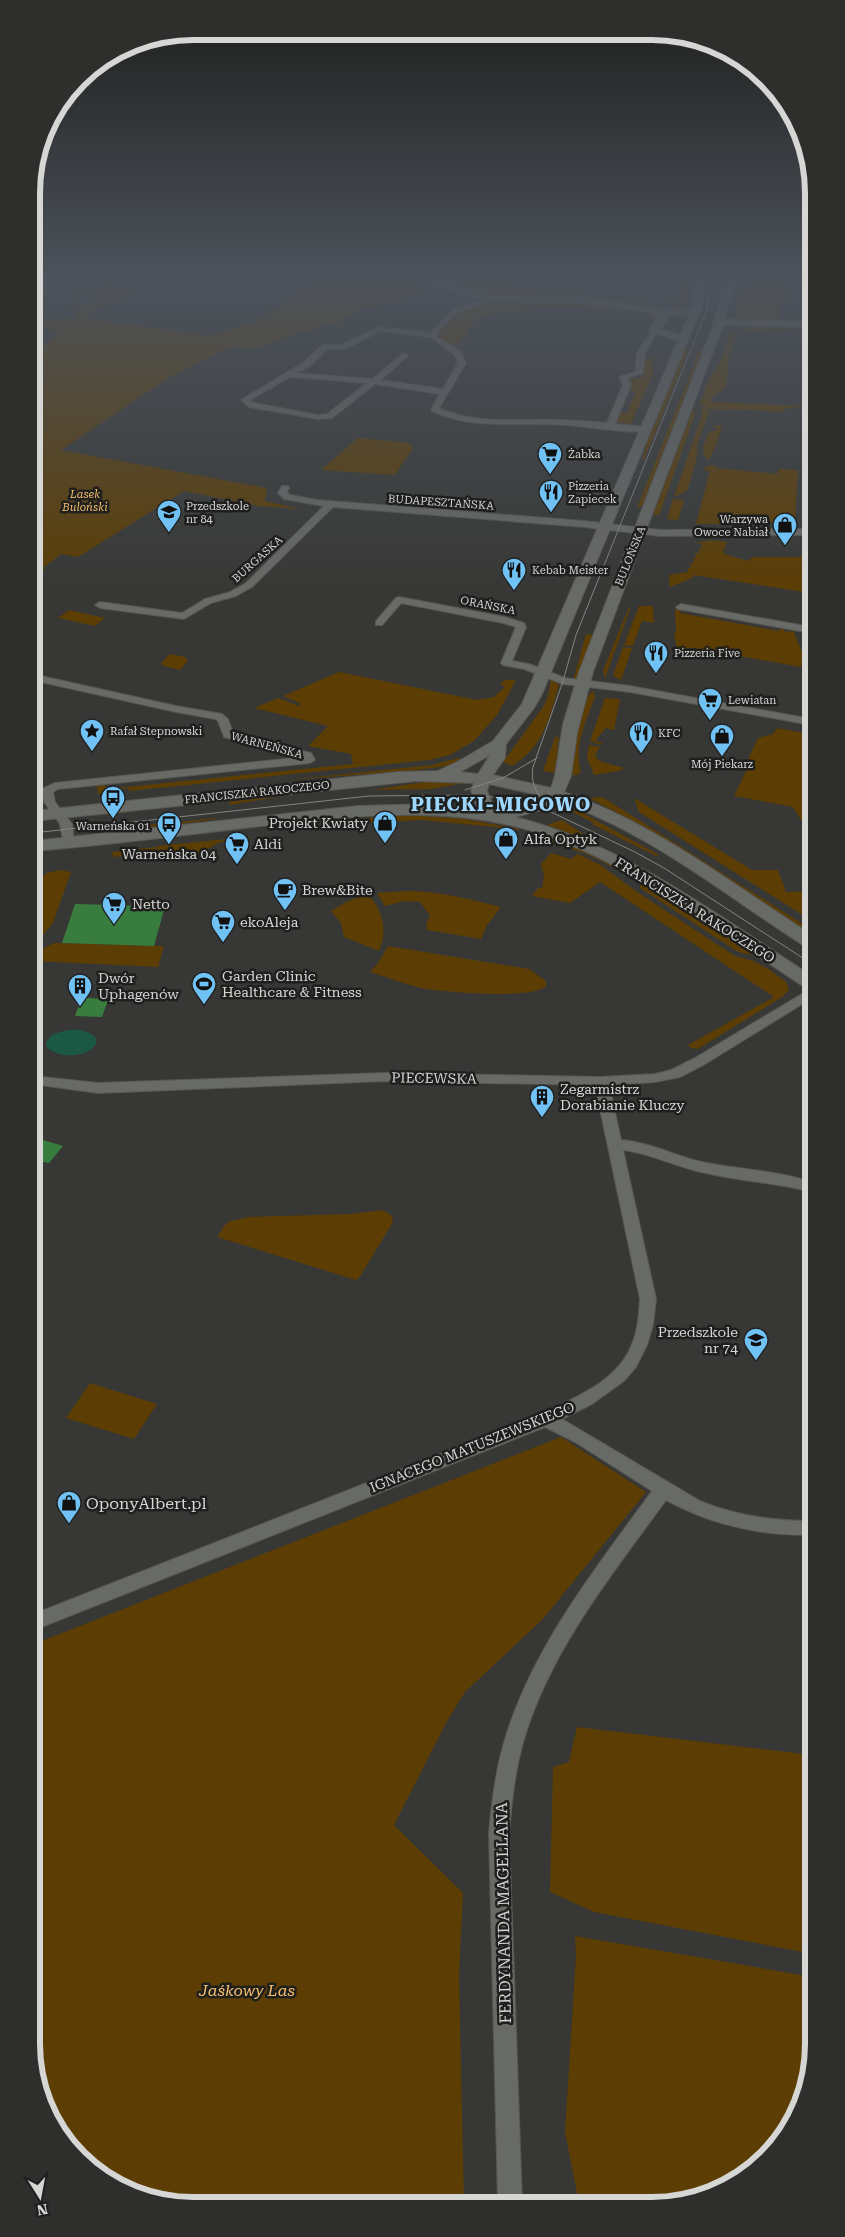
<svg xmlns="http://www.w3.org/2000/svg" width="845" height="2237" viewBox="0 0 845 2237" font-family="'Roboto Serif',serif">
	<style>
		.green { fill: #5c3d04 }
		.water { fill: #1b5945 }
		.building { fill: #397d3e }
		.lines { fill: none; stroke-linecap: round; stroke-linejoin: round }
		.street-casing { stroke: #565754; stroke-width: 2 }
		.secondary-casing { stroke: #565754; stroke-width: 2 }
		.street { fill: #686a66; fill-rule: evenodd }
		.secondary { fill: #686a66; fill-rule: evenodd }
		.tram { stroke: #848583; stroke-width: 1 }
		.labels { text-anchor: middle; stroke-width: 5; stroke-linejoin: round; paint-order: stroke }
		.far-poi-label { font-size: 11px; fill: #d6d7d5; stroke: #1f1f1e; text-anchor: start }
		.far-park-label { font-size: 11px; font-style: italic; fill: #f7bf6d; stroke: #1f1f1e }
		.far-street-label { font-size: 11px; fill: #d6d7d5; stroke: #1f1f1e }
		.poi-label { font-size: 14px; fill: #d6d7d5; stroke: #1f1f1e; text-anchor: start }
		.street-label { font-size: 14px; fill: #d6d7d5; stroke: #1f1f1e }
		.near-poi-label { font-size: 16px; fill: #d6d7d5; stroke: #1f1f1e; text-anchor: start }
		.near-street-label { font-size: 16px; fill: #d6d7d5; stroke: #1f1f1e }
		.near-park-label { font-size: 16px; font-style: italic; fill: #f7bf6d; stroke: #1f1f1e }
		.district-label { font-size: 19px; font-weight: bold; letter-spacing: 1px; fill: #9dd7fe; stroke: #1f1f1e }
		.rim { fill: none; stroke: #d6d7d5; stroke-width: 6 }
	</style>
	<rect width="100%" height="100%" fill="#373835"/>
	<path class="green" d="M87,280L79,282L87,288L110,283L102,280H111L119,286L147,280L127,296L96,309L87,318L208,336L254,322L316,280H415L426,284L429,290L358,311L338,322L347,325L343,327L330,323L309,331L305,330L256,348L231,347L170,377L61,450L267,488L265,501L300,509L258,506L184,491L78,557L61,554L43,568L45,570L32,582V449L35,447H32V353L60,334L32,319V307L41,305L42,311H48L38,313V320L36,318L37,311L33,312L34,319L43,323L38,320L77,318V311H69L75,310L74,303H77V306L98,303L96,292H76L74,296V292L106,289L73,290V281Z
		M431,280H524V285H518L517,289L571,292L661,307L663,309L492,296Z
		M678,280H689L691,287L682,309L678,310L674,305L670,303L680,304Z
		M745,280H787L789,290L778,308L782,323L739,321L740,319L735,318L743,286H745L747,281Z
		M565,300L656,313L659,315L657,319H649L652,313L566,307L511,311L496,313L478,319L467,330L468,333L456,345H450L438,337C439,330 444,326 449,321C477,293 528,301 565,300Z
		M752,327H801L804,329L737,331L729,356L726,387L710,399L712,402L804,406L785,409L782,412L729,409V410L712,409L700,405L706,385L721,360L730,334H735L738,330Z
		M685,349L689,350L644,460H642L647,441Z
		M699,350L703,351L644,506L637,508L692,369L695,367L693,366Z
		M643,359H656L652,364L654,371L631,424L615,422L620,412L627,413L636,391L629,390L631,385L630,379L644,377Z
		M701,407L710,410L697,445V457L687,491L674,497L702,415Z
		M693,408L695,415L659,515H653Z
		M715,425L722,426L716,446L708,460L704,456L703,447L709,431H716L717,428L711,427Z
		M358,438L409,443L413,448L395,475L321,470Z
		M713,465L717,468L777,474L779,469L798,470L795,523L696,524L710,471L704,470L705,467Z
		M673,499L684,500L678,520L667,519Z
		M712,540L727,542L723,552L727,555L748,561L753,557H804L811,554V586L804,592L694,575L692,578L670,587L669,575L688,572V568H691L690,563H694L693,558H696L695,553H700L699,548H702L701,543H692Z
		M639,606H653L654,623L642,621L633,646L624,645Z
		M629,607L630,609L605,678L603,671Z
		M675,609L681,610L680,613L779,631L781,628L784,629V631L790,632L793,630L801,650L805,652L801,667L694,648L677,650L674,633L676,632Z
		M69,610L105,618L95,626L58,618Z
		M586,634L594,635L578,679L573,681Z
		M623,647L632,648L621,680L613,676Z
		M170,654L185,657L188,661L180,670L164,666L161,663Z
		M339,672L477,700L494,697L505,687L500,683L506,680H516L497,715L474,741L450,755L429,760L129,791L128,788L106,791V793L98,794L97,785H105L106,789L353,764L351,754L308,746L328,726L254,708L278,698L299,706L301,704L283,696Z
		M551,679L559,685C549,718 544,747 512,766L503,762L543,707L548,697Z
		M593,691L595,697C586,721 573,747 581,772L577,775H571C573,759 579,698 593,691Z
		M605,698L620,699L614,730L606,728L595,741L603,743L601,745L590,741Z
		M777,728L811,734L812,838L793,807L734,796L746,771L744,768L758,738L773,734Z
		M555,737H559L555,773L543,771Z
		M589,745L600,747L595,755L599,761L624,768L619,771L594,775L587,758Z
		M458,758L462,760L446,766L416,770L279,781L432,765Z
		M437,780L470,782L432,789L372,790Z
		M306,792L230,805L229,801L103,815V813Z
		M596,797L604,798L812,930V936C742,885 668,839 591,799Z
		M634,798L752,870H778L786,892L812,891V921L639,812Z
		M577,810L659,855L656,856L592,824L594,823L573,812Z
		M410,815L465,819L525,830L420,820L354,824L352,819L284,826L283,830H278L287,824Z
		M215,818L216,819L105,834L104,830Z
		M562,820L597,843L547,825Z
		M540,835C555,836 572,845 586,852C647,880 702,920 758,956L738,952L640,888V880C622,874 608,864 591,856C574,848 555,846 540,835Z
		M249,837L252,838C232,840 215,839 203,855L187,854L188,849L158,853L157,846Z
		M156,847V853L114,857L111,852Z
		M551,853L571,859L578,854L599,864L640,894L735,956L754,961L770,970L786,982L789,990L782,997L698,1049L691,1048L688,1045L774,997L600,882L570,903L532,896L538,888H542L544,876L541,864Z
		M60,870L71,872L53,923L33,947V924L43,912L42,878L46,873Z
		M407,891C440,891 469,899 501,907L487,925L481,939L427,930L426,924L430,916L420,902L404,901L385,906L377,893Z
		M368,894C383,911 388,930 379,951L344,937L341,923L331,911L348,901Z
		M54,943L154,946H164L158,967L33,961V954Z
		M388,946L529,969L546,981V986C533,1000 442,992 421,988C404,984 387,977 370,972L378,963Z
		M383,1210L392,1216L393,1222L359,1278L356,1280L217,1237L224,1226L230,1221L249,1217L350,1214Z
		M90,1383L157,1404L134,1439L66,1418Z
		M561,1437L646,1492L543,1619L465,1692L446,1723L394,1825L463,1893L459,1976L464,2203H162L121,2189L79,2159L53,2125L34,2076V1644Z
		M577,1727L813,1755V1954L594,1912L550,1892L553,1767L569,1762Z
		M575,1936L813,1977V2054L802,2106L774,2150L733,2184L684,2203H579L565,2132L576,1956Z"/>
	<path class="water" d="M68,1030C78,1029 88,1030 96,1038V1044C87,1058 59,1059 47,1047L46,1042L53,1034Z"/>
	<path class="building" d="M75,904L145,906H165L154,946L62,943Z
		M82,997L108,1000L102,1017L75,1016Z
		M33,1137L63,1146L49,1163L33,1160Z"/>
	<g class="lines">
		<defs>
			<path id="street" d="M487,297L492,298L485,303L457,312L437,333V337L460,351L466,363L439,408C478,426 520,418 561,420C576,420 592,422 607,423L623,385L619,377L635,372L637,353L653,329L655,328L658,330L645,353L643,373L628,378L631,385L615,424L646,427L650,429L649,431C628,434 587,426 565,425C519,421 475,431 432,411L431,409L440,394L375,384L332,418L318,419L249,407L241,400L304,362L322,345H341L379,327L430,333L453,310L481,301ZM380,331L430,337L454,354L458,363L443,389L380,380L407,357L408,355L404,353L372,379L296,373L310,366L327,349H345ZM290,377L367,383L327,414L318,415L254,403L250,400Z
				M282,486H288L289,488L287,492L290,495L317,500L584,521L660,530L811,529V535L660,536L584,527L333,507L252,587L236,596L211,603L184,619L100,608L95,605L100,602L182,613L205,599L230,592L246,583L324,506L284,499L278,493Z
				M399,597L505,617L524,623L526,627L512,661L529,664L565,678L630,686L811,719V725L630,692L563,684L524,669L503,665L501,663L516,627L503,623L401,603L382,625H376V621L396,598Z
				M681,604L811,627V633L678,609L676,607Z
				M32,674L176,706L222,714L228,719L233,733L311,753L315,760L310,763L58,789L53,792L55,802L72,824L74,843L72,845H64L60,824L44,802L43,795H33V789L44,788L55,783L303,757L224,737L218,721L215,719L176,712L32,680Z
				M812,988V998L705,1064L680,1077L655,1082L609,1085L621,1140C649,1142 675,1156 702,1162C739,1170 776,1170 812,1182V1192C774,1182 735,1181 697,1171C672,1165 649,1153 623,1150L656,1299L653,1325L647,1345L636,1367L624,1381L592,1404L562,1419L700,1501C736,1516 774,1521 813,1521V1535C760,1536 712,1525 666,1500C613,1573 552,1648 525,1736C515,1768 512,1800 509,1833L522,2203H498L489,1833C492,1800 496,1767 506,1736C535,1644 596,1568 652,1491L575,1442L545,1427L34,1630V1614L539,1415C572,1399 618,1382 632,1344C638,1330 639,1314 640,1299L595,1085L385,1081L98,1093L33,1084V1076L98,1083L385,1073L601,1077L655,1074L671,1070L695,1058Z"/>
			<path id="secondary" d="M418,280H432L489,295L582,297L671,310L691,308L694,297L692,280H702L704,297L700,311L542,694L534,708L506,744L505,758L493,775L551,788L555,776L563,724L579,672L711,331L726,280H736L724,319L811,321V327L723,325L593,672L577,733L571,776L564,792C655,823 732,884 812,935V948L806,947C726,896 648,831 557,801L542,810L515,817C626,845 717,915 812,976V990L806,988C730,939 650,877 566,843C470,803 371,814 270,825C191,834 112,845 33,851V841L358,806L429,804L478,810L471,791L474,783L416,781L33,821V811L398,772L438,771L459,761L493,741L522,704L678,341L651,332L650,330L659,314L582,303L489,301L462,295ZM689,315L680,335L661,329L668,316ZM490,755L478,774L460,772ZM489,784L543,796L524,805L495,811L487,791Z"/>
		</defs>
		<use href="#street" class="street-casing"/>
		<use href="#secondary" class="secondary-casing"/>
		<use href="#street" class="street"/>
		<use href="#secondary" class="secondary"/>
		<path class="tram" d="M465,790L503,778L537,758
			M550,809C538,797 530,784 533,767L563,681L576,635L706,312L713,280
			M33,833L369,796L468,795L503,798L526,803L551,812L635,852L664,868L812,964"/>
	</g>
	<linearGradient id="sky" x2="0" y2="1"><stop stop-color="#1e1f1d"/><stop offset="0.47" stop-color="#4d535c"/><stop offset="1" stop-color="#4d535c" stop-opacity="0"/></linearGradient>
	<rect width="845" height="593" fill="url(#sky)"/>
	<defs>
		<symbol id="supermarket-pin" viewBox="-11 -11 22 30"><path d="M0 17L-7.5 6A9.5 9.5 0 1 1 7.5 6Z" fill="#70c1f4" stroke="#1f1f1e"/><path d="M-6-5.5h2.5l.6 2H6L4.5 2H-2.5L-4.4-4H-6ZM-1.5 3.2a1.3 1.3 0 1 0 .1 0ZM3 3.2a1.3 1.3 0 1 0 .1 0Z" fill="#111"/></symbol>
		<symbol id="restaurant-pin" viewBox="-11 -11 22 30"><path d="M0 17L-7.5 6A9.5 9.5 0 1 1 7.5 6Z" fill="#70c1f4" stroke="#1f1f1e"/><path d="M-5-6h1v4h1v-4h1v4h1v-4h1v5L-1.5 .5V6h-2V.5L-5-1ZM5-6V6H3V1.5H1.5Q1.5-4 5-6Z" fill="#111"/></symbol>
		<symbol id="school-pin" viewBox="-11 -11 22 30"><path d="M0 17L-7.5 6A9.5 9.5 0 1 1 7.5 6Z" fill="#70c1f4" stroke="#1f1f1e"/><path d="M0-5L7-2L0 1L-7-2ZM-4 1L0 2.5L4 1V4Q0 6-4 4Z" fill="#111"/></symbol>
		<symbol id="shop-pin" viewBox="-11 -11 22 30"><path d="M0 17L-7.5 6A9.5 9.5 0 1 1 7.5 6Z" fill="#70c1f4" stroke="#1f1f1e"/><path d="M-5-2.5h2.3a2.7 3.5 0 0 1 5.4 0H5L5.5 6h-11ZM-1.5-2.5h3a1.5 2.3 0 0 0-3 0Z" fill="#111"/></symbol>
		<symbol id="sight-pin" viewBox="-11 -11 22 30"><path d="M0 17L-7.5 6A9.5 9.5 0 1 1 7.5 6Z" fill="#70c1f4" stroke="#1f1f1e"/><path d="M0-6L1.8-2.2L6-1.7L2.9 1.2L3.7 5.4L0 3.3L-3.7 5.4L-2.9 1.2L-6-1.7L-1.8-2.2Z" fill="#111"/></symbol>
		<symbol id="bus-pin" viewBox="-11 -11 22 30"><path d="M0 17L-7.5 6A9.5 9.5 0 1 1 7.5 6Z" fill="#70c1f4" stroke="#1f1f1e"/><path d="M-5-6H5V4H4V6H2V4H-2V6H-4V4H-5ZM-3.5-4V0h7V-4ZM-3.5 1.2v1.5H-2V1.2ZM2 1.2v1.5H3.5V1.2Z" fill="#111"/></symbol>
		<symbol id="cafe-pin" viewBox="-11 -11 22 30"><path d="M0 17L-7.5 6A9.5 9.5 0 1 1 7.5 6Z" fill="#70c1f4" stroke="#1f1f1e"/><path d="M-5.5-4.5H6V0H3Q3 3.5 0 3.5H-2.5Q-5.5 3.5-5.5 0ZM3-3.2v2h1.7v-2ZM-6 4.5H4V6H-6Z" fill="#111"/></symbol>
		<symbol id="stadium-pin" viewBox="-11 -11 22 30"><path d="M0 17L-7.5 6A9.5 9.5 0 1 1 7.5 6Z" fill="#70c1f4" stroke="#1f1f1e"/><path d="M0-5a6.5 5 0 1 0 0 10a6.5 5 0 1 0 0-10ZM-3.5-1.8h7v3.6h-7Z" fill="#111"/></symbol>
		<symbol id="building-pin" viewBox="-11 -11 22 30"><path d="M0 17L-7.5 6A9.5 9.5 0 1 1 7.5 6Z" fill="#70c1f4" stroke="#1f1f1e"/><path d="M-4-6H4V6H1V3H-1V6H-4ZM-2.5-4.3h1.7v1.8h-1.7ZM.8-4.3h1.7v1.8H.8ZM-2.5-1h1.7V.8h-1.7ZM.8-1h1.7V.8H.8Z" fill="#111"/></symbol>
	</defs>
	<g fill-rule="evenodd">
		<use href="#supermarket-pin" x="536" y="440" width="28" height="38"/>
		<use href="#restaurant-pin" x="537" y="478" width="28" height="38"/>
		<use href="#school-pin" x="155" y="498" width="28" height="38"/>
		<use href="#shop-pin" x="771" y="511" width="28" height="38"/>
		<use href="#restaurant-pin" x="500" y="556" width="28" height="38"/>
		<use href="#restaurant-pin" x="642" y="639" width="28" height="38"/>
		<use href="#supermarket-pin" x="696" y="686" width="28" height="38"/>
		<use href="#sight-pin" x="78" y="717" width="28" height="38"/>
		<use href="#restaurant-pin" x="627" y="719" width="28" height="38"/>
		<use href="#shop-pin" x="708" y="722" width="28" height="38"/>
		<use href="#bus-pin" x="99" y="784" width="28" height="38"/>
		<use href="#shop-pin" x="371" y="809" width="28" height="38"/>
		<use href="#bus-pin" x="155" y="810" width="28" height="38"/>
		<use href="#shop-pin" x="492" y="825" width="28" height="38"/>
		<use href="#supermarket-pin" x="223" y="830" width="28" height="38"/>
		<use href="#cafe-pin" x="271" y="876" width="28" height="38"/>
		<use href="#supermarket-pin" x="100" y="890" width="28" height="38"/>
		<use href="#supermarket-pin" x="209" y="908" width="28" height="38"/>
		<use href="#stadium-pin" x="190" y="970" width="28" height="38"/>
		<use href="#building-pin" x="66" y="972" width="28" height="38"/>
		<use href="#building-pin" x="528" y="1083" width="28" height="38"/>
		<use href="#school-pin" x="742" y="1326" width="28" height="38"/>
		<use href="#shop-pin" x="55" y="1489" width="28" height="38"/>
	</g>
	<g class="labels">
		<g class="far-poi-label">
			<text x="568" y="458">Żabka</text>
			<text x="568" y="490">Pizzeria<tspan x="568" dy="13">Zapiecek</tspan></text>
			<text x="186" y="510">Przedszkole<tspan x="186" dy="13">nr 84</tspan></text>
			<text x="768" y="523" text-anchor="end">Warzywa<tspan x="768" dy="13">Owoce Nabiał</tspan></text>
			<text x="532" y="574">Kebab Meister</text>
			<text x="674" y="657">Pizzeria Five</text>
			<text x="728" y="704">Lewiatan</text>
			<text x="110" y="735">Rafał Stepnowski</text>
			<text x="658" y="737">KFC</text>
			<text x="722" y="768" text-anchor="middle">Mój Piekarz</text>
			<text x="113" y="830" text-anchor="middle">Warneńska 01</text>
		</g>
		<g class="far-park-label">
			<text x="85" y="498">Lasek<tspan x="85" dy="13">Buloński</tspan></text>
		</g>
		<g class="far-street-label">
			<text transform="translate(441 502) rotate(4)" y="4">BUDAPESZTAŃSKA</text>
			<text transform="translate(630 556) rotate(-68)" y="4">BULOŃSKA</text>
			<text transform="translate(257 559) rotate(-42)" y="4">BURGASKA</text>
			<text transform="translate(488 605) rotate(11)" y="4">ORAŃSKA</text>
			<text transform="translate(267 745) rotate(15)" y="4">WARNEŃSKA</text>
			<text transform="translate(257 792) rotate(-6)" y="4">FRANCISZKA RAKOCZEGO</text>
		</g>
		<g class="poi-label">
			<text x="368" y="828" text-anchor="end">Projekt Kwiaty</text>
			<text x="524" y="844">Alfa Optyk</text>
			<text x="254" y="849">Aldi</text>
			<text x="169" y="859" text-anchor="middle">Warneńska 04</text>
			<text x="302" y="895">Brew&amp;Bite</text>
			<text x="132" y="909">Netto</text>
			<text x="240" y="927">ekoAleja</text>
			<text x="222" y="981">Garden Clinic<tspan x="222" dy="16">Healthcare &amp; Fitness</tspan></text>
			<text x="98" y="983">Dwór<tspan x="98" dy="16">Uphagenów</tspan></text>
			<text x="560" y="1094">Zegarmistrz<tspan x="560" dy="16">Dorabianie Kluczy</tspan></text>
			<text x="738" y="1337" text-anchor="end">Przedszkole<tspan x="738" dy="16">nr 74</tspan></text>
		</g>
		<g class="street-label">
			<text transform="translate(695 910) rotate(32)" y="5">FRANCISZKA RAKOCZEGO</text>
			<text transform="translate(434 1078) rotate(1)" y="5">PIECEWSKA</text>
			<text transform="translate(472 1447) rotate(-22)" y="5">IGNACEGO MATUSZEWSKIEGO</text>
		</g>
		<g class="near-poi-label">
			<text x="86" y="1509">OponyAlbert.pl</text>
		</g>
		<g class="near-street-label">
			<text transform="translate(503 1913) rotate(-91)" y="6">FERDYNANDA MAGELLANA</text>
		</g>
		<g class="near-park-label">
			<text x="247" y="1996">Jaśkowy Las</text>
		</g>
		<g class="district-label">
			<text x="501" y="811">PIECKI-MIGOWO</text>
		</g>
	</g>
	<path d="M0 0H845V2237H0ZM193 40H652A153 153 0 0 1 805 193V2044A153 153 0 0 1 652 2197H193A153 153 0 0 1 40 2044V193A153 153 0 0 1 193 40Z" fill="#2e2e2d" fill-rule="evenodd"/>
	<path class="rim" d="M193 40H652A153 153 0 0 1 805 193V2044A153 153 0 0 1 652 2197H193A153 153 0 0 1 40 2044V193A153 153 0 0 1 193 40Z"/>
	<g transform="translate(40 2197) rotate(169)" stroke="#1f1f1e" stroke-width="4" paint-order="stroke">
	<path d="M0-4L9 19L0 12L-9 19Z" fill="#d6d7d5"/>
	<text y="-8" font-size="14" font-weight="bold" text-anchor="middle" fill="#d6d7d5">N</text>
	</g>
</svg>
